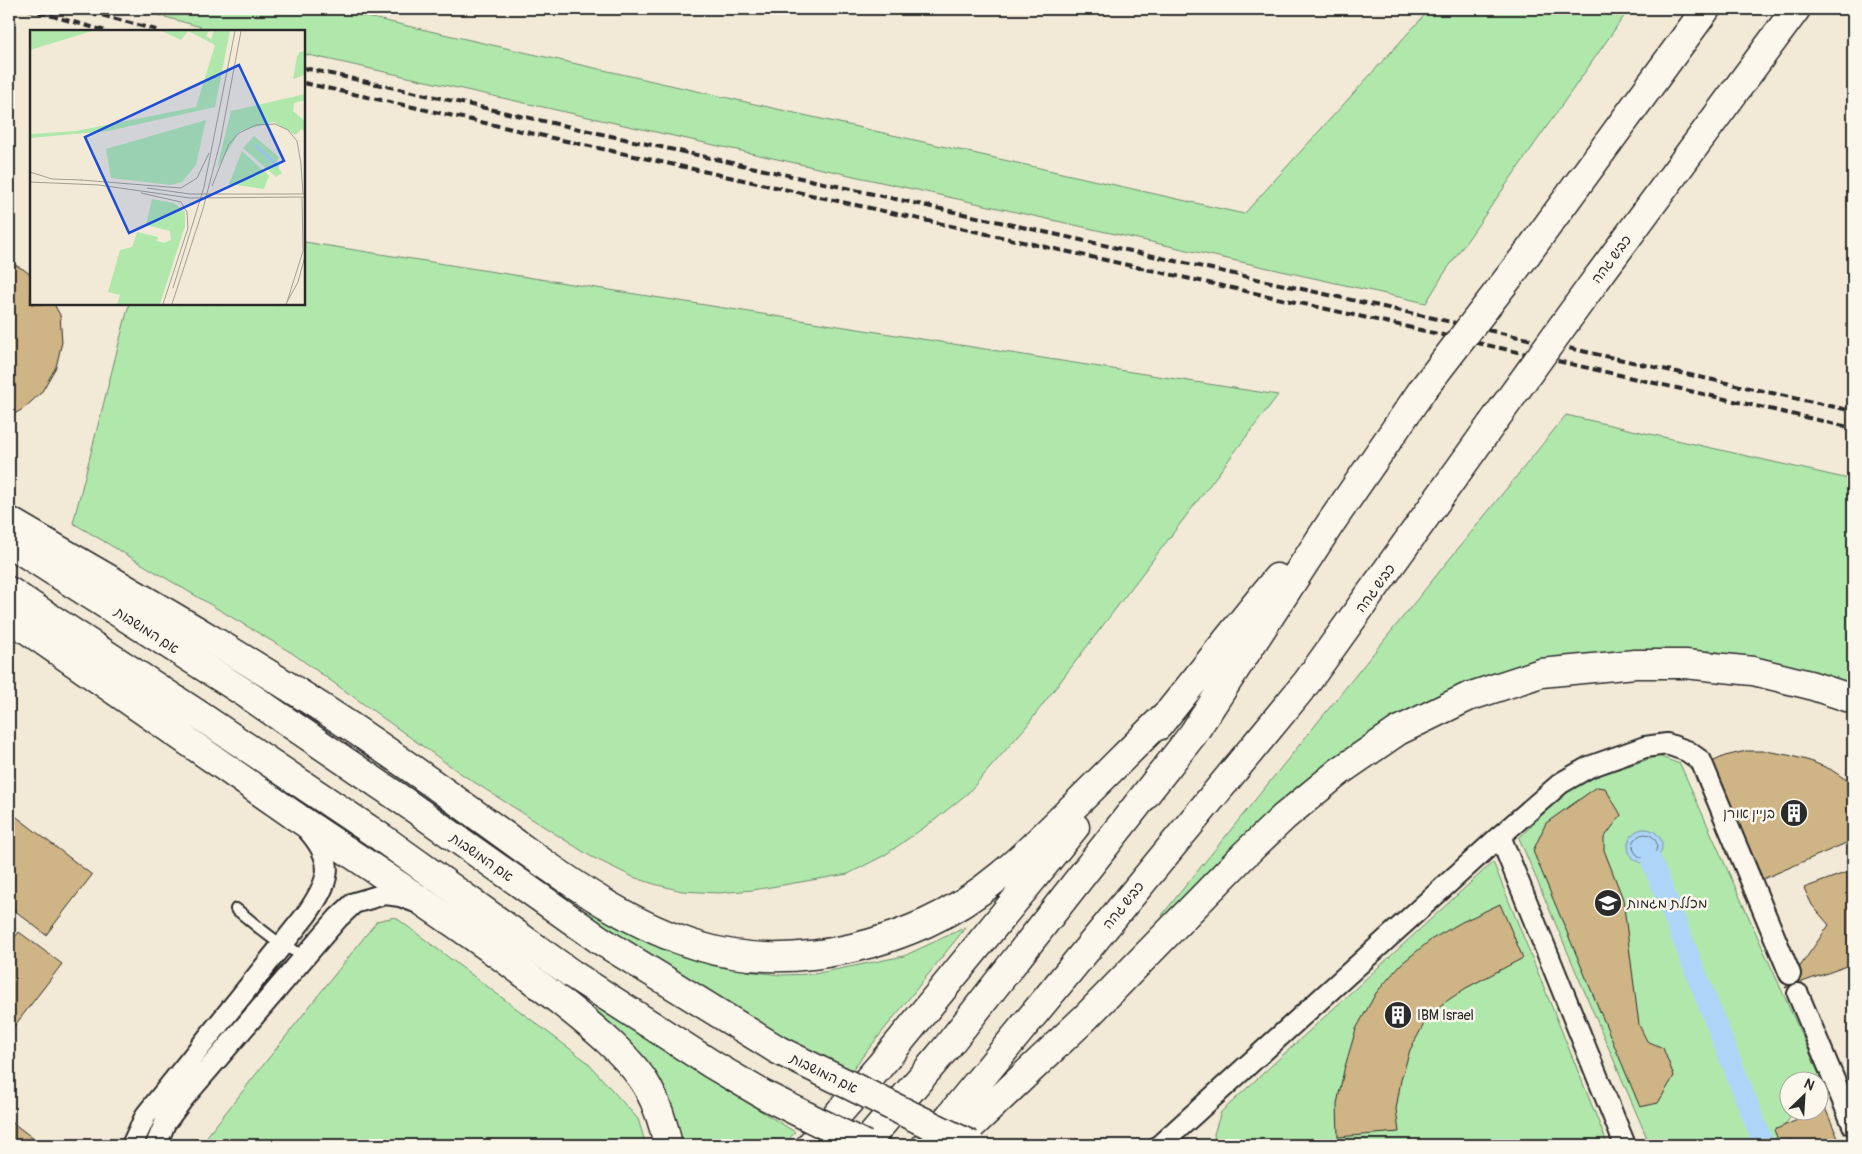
<svg xmlns="http://www.w3.org/2000/svg" width="1862" height="1154" viewBox="0 0 1862 1154" font-family="Pangolin,'Playpen Sans Hebrew',sans-serif">
	<style>
		.green { fill: #b0e8ac; stroke: #6e8a6c }
		.water { fill: #aed5f8; stroke: #7a91a6 }
		.lines { fill: none; stroke-linecap: round; stroke-linejoin: round }
		.shore { stroke: #5f6f7d; stroke-width: 1 }
		.canal { stroke: #aed5f8; stroke-width: 21 }
		.building { fill: #cfb585; stroke: #2b2b2b }
		.service-casing { stroke: #2b2b2b; stroke-width: 14 }
		.minor-casing { stroke: #2b2b2b; stroke-width: 24 }
		.secondary-casing { stroke: #2b2b2b; stroke-width: 31 }
		.trunk-casing { stroke: #2b2b2b; stroke-width: 31 }
		.service { stroke: #fbf7ec; stroke-width: 10 }
		.minor { stroke: #fbf7ec; stroke-width: 20 }
		.secondary { stroke: #fbf7ec; stroke-width: 28 }
		.trunk { stroke: #fbf7ec; stroke-width: 28 }
		.rail { stroke: #2b2b2b; stroke-width: 4; stroke-dasharray: 8 4; stroke-linecap: butt }
		.secondary-bridge-casing { stroke: #2b2b2b; stroke-width: 31; stroke-linecap: butt }
		.trunk-bridge-casing { stroke: #2b2b2b; stroke-width: 31; stroke-linecap: butt }
		.secondary-bridge { stroke: #fbf7ec; stroke-width: 28 }
		.trunk-bridge { stroke: #fbf7ec; stroke-width: 28 }
		.labels { text-anchor: middle; stroke-width: 5; stroke-linejoin: round; paint-order: stroke }
		.street-label { font-size: 14px; fill: #2b2b2b; stroke: #fbf7ec }
		.poi-label { font-size: 14px; fill: #2b2b2b; stroke: #fbf7ec; text-anchor: start }
		.inset-river { fill: none; stroke: #aed5f8; stroke-width: 2.5 }
		.inset-road { fill: none; stroke: #a29e92; stroke-width: 1 }
		.view { fill: #1d4ed8; fill-opacity: 0.15; stroke: #1d4ed8; stroke-width: 2.5 }
		.inset-edge { fill: none; stroke: #2b2b2b; stroke-width: 2.5 }
	</style>
	<rect width="100%" height="100%" fill="#f2ead7"/>
	<filter id="ink" filterUnits="userSpaceOnUse"><feTurbulence type="fractalNoise" baseFrequency=".02" numOctaves="2"/><feDisplacementMap in="SourceGraphic" scale="10" xChannelSelector="R" yChannelSelector="G"/><feConvolveMatrix kernelMatrix="1 2 1 2 8 2 1 2 1" color-interpolation-filters="sRGB"/></filter>
	<g filter="url(#ink)">
		<path class="green" d="M137,9H332L1244,214L1430,9H1629L1443,275L1426,303L304,54V31H215Z
			M304,242L1278,395L1025,728L968,793L936,819L885,855L848,874L753,890L718,893L682,891L654,884L633,877L590,856L463,775L292,653L73,523L129,304H304Z
			M1566,415L1853,480V686L1791,665L1712,651L1644,653L1430,702L1169,924L1162,915Z
			M1658,756L1680,764L1829,1096L1820,1099V1082H1790V1112H1794L1771,1145H1650L1519,838L1571,785Z
			M1493,862L1608,1145H1215L1214,1134L1221,1112Z
			M597,907L706,959L746,971L780,975L814,974L904,956L966,927L847,1076L579,915Z
			M395,917L586,1061L638,1119L646,1145H206L208,1135L377,921Z
			M600,1003L692,1069L795,1132L784,1145H680L587,1017Z"/>
		<path class="water" d="M1628 846a17 17 0 1 1 34 0a17 17 0 1 1-34 0Z"/>
		<g class="lines">
			<path class="shore" d="M1633 846a12 12 0 1 1 24 0a12 12 0 1 1-24 0Z"/>
			<path class="canal" d="M1652,862L1764,1145"/>
		</g>
		<path class="building" d="M9,262L23,269L31,275V304H54L60,315L62,342L56,367L41,393L23,409L9,417Z
			M1746,751H1766L1788,755L1810,761L1830,769L1848,781L1853,786V840L1763,879L1712,762L1725,756Z
			M1597,787L1605,788L1621,815L1604,838V850L1623,899L1639,1025L1647,1041L1663,1048L1674,1076L1658,1103L1640,1107L1533,851L1546,823Z
			M9,811L92,875L46,935L9,906Z
			M1853,870V964L1785,988L1829,925L1812,905L1804,888Z
			M1500,904L1523,958L1466,988L1441,1005L1424,1024L1410,1050L1401,1080L1396,1109L1399,1132L1338,1137L1337,1104L1344,1070L1356,1029L1376,993L1401,964L1432,939L1462,922Z
			M19,932L62,964L9,1033V945Z
			M1825,1108L1841,1145H1792L1791,1140L1780,1144L1774,1130Z
			M9,1120L42,1145H9Z"/>
		<g class="lines">
			<defs>
				<path id="service" d="M236,909C258,926 279,948 306,955"/>
				<path id="minor" d="M1500,836L1625,1145
					M1798,994L1853,1125
					M132,1145L146,1115L306,915C330,881 337,862 307,829
					M156,1145L165,1123L182,1100L338,918L354,903L385,894L400,896L413,901
					M1160,1145L1500,836L1561,783L1589,767L1645,747L1667,744L1687,751L1701,761L1790,974"/>
				<path id="secondary" d="M9,543L245,693L405,802L600,940
					M9,591L196,713L382,838L572,974
					M9,617L295,816"/>
				<path id="trunk" d="M1526,255L1706,9
					M1598,277L1796,9
					M9,521C122,587 236,651 345,723C406,763 465,807 525,850C578,888 635,927 698,946C772,969 857,954 926,923C984,897 1027,853 1071,809C1104,777 1136,744 1169,712
					M1158,726L1277,578
					M295,816C384,876 475,934 560,1001C588,1023 631,1057 648,1088C658,1106 664,1126 668,1145
					M811,1145L879,1067L1075,827
					M864,1145L947,1047L1193,734L1330,524L1423,389
					M926,1145L1307,682L1491,425
					M951,1145L1085,1018L1244,855L1284,817L1340,771L1398,731L1468,697L1541,673L1635,664H1685L1753,671L1810,685L1853,699"/>
			</defs>
			<use href="#service" class="service-casing"/>
			<use href="#minor" class="minor-casing"/>
			<use href="#secondary" class="secondary-casing"/>
			<use href="#trunk" class="trunk-casing"/>
			<use href="#service" class="service"/>
			<use href="#minor" class="minor"/>
			<use href="#secondary" class="secondary"/>
			<use href="#trunk" class="trunk"/>
			<path class="rail" d="M27,9L106,31
				M79,9L160,31
				M304,68L1853,411
				M304,83L1381,321L1853,428"/>
			<defs>
				<path id="secondary-bridge" d="M600,940L778,1050L971,1145
					M572,974L713,1065L764,1095L865,1145"/>
				<path id="trunk-bridge" d="M1423,389L1526,255
					M1491,425L1598,277"/>
			</defs>
			<use href="#secondary-bridge" class="secondary-bridge-casing"/>
			<use href="#trunk-bridge" class="trunk-bridge-casing"/>
			<use href="#secondary-bridge" class="secondary-bridge"/>
			<use href="#trunk-bridge" class="trunk-bridge"/>
		</g>
	</g>
	<defs>
		<symbol id="building-disc" viewBox="-11 -11 22 22"><circle r="9.5" fill="#2b2b2b" stroke="#fbf7ec"/><path d="M-4-6H4V6H1V3H-1V6H-4ZM-2.5-4.3h1.7v1.8h-1.7ZM.8-4.3h1.7v1.8H.8ZM-2.5-1h1.7V.8h-1.7ZM.8-1h1.7V.8H.8Z" fill="#fff"/></symbol>
		<symbol id="university-disc" viewBox="-11 -11 22 22"><circle r="9.5" fill="#2b2b2b" stroke="#fbf7ec"/><path d="M0-5L7-2L0 1L-7-2ZM-4 1L0 2.5L4 1V4Q0 6-4 4Z" fill="#fff"/></symbol>
	</defs>
	<g fill-rule="evenodd">
		<use href="#building-disc" x="1778" y="797" width="32" height="32"/>
		<use href="#university-disc" x="1592" y="887" width="32" height="32"/>
		<use href="#building-disc" x="1382" y="999" width="32" height="32"/>
	</g>
	<g class="labels">
		<g class="street-label">
			<text transform="translate(1611 259) rotate(-53)" y="5">כביש גהה</text>
			<text transform="translate(1375 588) rotate(-54)" y="5">כביש גהה</text>
			<text transform="translate(147 630) rotate(33)" y="5">אם המושבות</text>
			<text transform="translate(482 857) rotate(35)" y="5">אם המושבות</text>
			<text transform="translate(1123 905) rotate(-51)" y="5">כביש גהה</text>
			<text transform="translate(824 1073) rotate(26)" y="5">אם המושבות</text>
		</g>
		<g class="poi-label">
			<text x="1775" y="818" text-anchor="end">בניין אורן</text>
			<text x="1627" y="908">מכללת מגמות</text>
			<text x="1417" y="1020">IBM Israel</text>
		</g>
	</g>
	<g transform="translate(30 30)">
		<rect width="275" height="275" fill="#f2ead7"/>
		<path d="M0,1H62L0,20ZM132,1H179L176,6L181,9L184,1H200L185,77L78,101L0,108V104L46,101L166,77L185,15L158,1L151,10ZM275,21V45L263,49L267,26L270,22ZM275,64V70L264,73L263,81L275,91V102L272,99L265,105L244,92L210,101L187,138L201,81ZM176,90L166,135L152,152L141,155L81,148L76,119ZM224,106L249,127L246,134L252,143L246,147L213,118ZM212,121L239,146L234,159L199,154ZM122,169L144,173L155,182V196L130,274H87L90,265L78,262L90,220L102,217L107,202L128,207L127,211L134,213L141,210L140,201L116,195Z" fill="#b0e8ac"/>
		<path class="inset-river" d="M225,115L249,137"/>
		<path class="inset-road" d="M271,134L273,164M0,142L22,149L52,150M51,150L151,158L167,148L179,123M0,152L69,155L160,168L275,167M182,156L199,114L209,103L226,95L245,94L258,100L267,111L271,134M117,158L160,164H275M111,163L151,172L157,182L158,198M143,258L174,157L205,1M257,272L273,221L272,167M133,274L158,198M142,274L173,179L190,113L211,1M256,274L268,252L275,226"/>
		<path class="view" d="M209,35L254,131L99,203L55,107Z"/>
		<rect width="275" height="275" class="inset-edge"/>
	</g>
	<rect width="1862" height="1154" fill="none" stroke="#fbf7ec" stroke-width="30"/>
	<rect x="15" y="15" width="1832" height="1124" fill="none" stroke="#2b2b2b" stroke-width="2" filter="url(#ink)"/>
	<g transform="translate(1804 1096) rotate(25)"><circle r="24" fill="#fbf7ec" stroke="#a8a59f"/>
	<path d="M0-4L9 19L0 12L-9 19Z" fill="#2b2b2b"/>
	<text y="-8" font-size="14" font-weight="bold" text-anchor="middle" fill="#2b2b2b">N</text>
	</g>
</svg>
